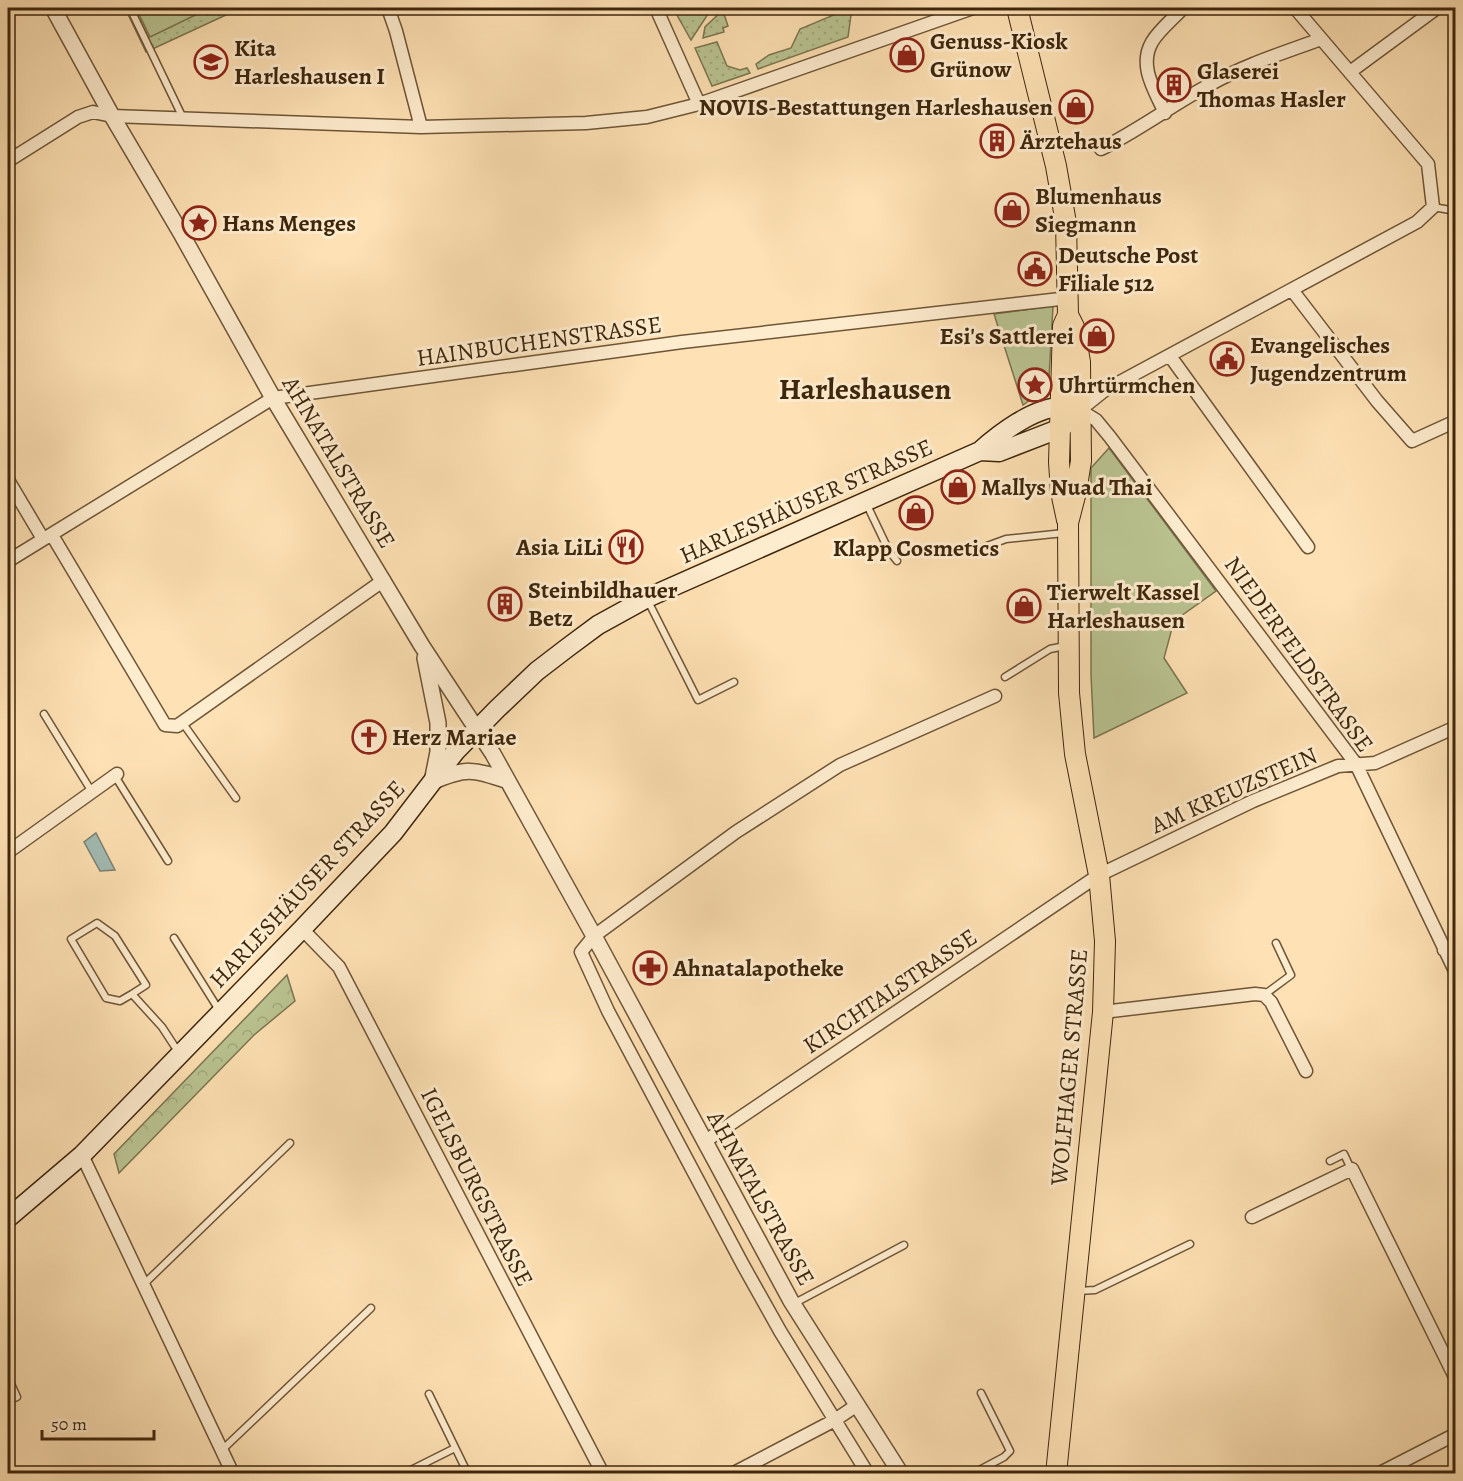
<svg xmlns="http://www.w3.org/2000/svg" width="1463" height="1481" viewBox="0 0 1463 1481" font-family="Alegreya,serif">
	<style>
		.grass { fill: url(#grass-dots); stroke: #7c754f; stroke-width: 1.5 }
		.forest { fill: url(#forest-crowns); stroke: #7c754f; stroke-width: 1.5 }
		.park { fill: #bac492; stroke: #7c754f; stroke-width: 1.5 }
		.water { fill: #a2bcb5; stroke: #7a8071; stroke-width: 1.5 }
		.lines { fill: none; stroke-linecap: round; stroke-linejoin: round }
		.service-casing { stroke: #6e5536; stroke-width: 9 }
		.minor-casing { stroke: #6e5536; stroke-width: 15 }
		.tertiary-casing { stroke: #6e5536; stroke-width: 18 }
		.secondary-casing { stroke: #3e260c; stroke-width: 21 }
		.primary-casing { stroke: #3e260c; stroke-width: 22 }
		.service { stroke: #feecce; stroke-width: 6 }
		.minor { stroke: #feecce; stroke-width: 12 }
		.tertiary { stroke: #feecce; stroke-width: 15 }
		.secondary { stroke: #feecce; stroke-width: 18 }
		.primary { stroke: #fee1b4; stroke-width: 20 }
		.labels { text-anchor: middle; stroke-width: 6; stroke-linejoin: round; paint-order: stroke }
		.poi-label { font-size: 24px; font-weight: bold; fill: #3e260c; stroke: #feecce; text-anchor: start }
		.street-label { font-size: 24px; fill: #3e260c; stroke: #feecce }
		.district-label { font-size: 30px; font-weight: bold; fill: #3e260c; stroke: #feecce }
	</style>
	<defs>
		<pattern id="grass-dots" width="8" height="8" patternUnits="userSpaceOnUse" patternTransform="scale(1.5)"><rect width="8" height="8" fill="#bac492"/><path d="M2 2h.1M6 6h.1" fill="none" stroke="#a1a87d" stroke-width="1.8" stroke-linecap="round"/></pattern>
		<pattern id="forest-crowns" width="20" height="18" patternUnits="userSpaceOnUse" patternTransform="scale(1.5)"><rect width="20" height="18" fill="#bac492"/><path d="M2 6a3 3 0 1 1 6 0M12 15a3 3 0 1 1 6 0" fill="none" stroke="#a1a87d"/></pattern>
	</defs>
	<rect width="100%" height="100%" fill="#fee1b4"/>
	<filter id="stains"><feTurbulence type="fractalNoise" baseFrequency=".00333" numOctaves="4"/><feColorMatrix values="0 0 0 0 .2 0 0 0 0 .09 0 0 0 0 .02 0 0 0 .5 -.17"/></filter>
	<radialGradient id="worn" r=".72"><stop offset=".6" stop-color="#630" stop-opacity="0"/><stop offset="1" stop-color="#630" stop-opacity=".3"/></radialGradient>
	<path class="grass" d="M125,8H241L146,52Z
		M673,8H716L708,14L691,40Z
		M725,8H742L724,14L728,26L723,28L724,32L703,38L705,27Z
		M843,11L851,15L848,37L758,69L756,64L769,55L791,48L800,29Z
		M717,42L727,66L740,70L747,68L750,73L712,86L695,48Z"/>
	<path class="forest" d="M287,975L295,1001L254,1035L119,1173L114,1154Z"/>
	<path class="park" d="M136,8H210L150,37Z
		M1053,306L1049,377L1038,394L1023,405L994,314Z
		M1109,448L1216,591L1174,621L1164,658L1187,693L1094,738L1091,675V468Z"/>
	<path class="water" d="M96,833L115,870L100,871L84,842Z"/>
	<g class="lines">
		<defs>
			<path id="service" d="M130,8L183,118
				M1433,207L1456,211
				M867,505L889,551L897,561
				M976,550L1006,539L1064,533
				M648,601L698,700L734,682
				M1005,677L1050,649L1065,646
				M44,714L92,792
				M182,722L236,798
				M115,776L168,861
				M174,938L219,1010
				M132,994L120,1001L106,998L71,939L97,923L115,936L146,985L132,994L162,1027L179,1053
				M1264,995L1291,975L1276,943
				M1330,1161L1344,1154L1351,1169
				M144,1284L290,1143
				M1078,1291L1095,1290L1190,1244
				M793,1304L904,1245
				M8,1377L17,1397L8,1401
				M429,1394L468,1474
				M222,1450L371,1308
				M403,1474L455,1448
				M972,1474L1004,1457L1010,1451L981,1393"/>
			<path id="minor" d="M388,8L396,31L421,127
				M656,8L699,104
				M1295,8L1428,164L1433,207L1417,222L1105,390L1080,410L1096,420L1110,437L1356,764L1456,973
				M1350,72L1437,8
				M1165,113C1155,91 1138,66 1152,42C1159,30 1174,18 1183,8
				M1101,149C1139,130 1172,105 1209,85C1244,65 1283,53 1321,39
				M8,161L78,117L93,112L112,116L421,127L586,123L647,117L699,104L973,8
				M1292,290L1377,401L1412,441L1456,421
				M1170,356L1308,547
				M8,480L43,539
				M52,535L165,725L177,726L384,580
				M8,561L273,398L682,342L1069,298
				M8,852L117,774
				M302,929L339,967L603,1474
				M1444,950L1456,945
				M1103,1012L1255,994L1264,995L1271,1002L1306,1071
				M704,1142L1099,875L1253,801L1338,766L1375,763L1456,727
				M82,1155L233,1474
				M1252,1217L1352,1169L1456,1379
				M732,1474L835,1420L857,1405
				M868,1474L780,1331L743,1265L608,1011L581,952L594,936L736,832L840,765L995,696
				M1378,1474L1456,1434"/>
			<path id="tertiary" d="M53,8L112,116L182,235L273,398L422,646L493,754L594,936L791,1301L901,1474
				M425,658L438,723V752L432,782
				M432,782C466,767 473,769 508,781"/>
			<path id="secondary" d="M980,451L999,452L1061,428L1070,421L1080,410
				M8,1218L82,1155L302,929L393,833L455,752L497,709L537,671L567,648L598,625L647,598L980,451C999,434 1033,408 1060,407C1066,407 1074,409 1080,410"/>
			<path id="primary" d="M1017,8L1056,166L1066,223L1068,315L1063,326L1059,462L1061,492L1067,520
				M1056,1474L1103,1012L1105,941L1099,875L1075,754L1069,693L1068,523L1076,492L1081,461L1080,362L1074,327L1068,315"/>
		</defs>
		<use href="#service" class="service-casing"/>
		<use href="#minor" class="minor-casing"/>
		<use href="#tertiary" class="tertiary-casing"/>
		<use href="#secondary" class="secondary-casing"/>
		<use href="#primary" class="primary-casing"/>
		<use href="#service" class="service"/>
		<use href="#minor" class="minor"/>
		<use href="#tertiary" class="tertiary"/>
		<use href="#secondary" class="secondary"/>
		<use href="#primary" class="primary"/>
	</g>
	<defs>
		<symbol id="shop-ring" viewBox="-11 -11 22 22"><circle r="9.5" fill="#feecce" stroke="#8f2418" stroke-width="1.5"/><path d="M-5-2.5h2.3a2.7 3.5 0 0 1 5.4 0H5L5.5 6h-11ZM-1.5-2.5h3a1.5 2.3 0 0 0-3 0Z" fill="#8f2418"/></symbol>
		<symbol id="school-ring" viewBox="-11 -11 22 22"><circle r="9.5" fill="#feecce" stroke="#8f2418" stroke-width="1.5"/><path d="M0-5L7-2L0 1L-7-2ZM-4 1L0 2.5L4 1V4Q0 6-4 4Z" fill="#8f2418"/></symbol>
		<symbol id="building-ring" viewBox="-11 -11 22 22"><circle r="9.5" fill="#feecce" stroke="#8f2418" stroke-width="1.5"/><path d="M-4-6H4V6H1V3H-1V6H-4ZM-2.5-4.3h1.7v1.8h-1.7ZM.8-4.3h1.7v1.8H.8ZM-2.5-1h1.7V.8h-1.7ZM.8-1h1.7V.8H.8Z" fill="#8f2418"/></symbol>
		<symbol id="sight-ring" viewBox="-11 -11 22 22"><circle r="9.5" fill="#feecce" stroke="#8f2418" stroke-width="1.5"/><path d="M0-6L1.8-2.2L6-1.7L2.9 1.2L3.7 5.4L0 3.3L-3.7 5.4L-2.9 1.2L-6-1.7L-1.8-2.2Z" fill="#8f2418"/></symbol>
		<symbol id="civic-ring" viewBox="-11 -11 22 22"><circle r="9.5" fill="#feecce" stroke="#8f2418" stroke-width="1.5"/><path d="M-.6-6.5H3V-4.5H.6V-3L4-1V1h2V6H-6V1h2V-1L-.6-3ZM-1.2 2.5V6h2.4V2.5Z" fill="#8f2418"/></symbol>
		<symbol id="restaurant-ring" viewBox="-11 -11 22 22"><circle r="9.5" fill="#feecce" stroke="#8f2418" stroke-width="1.5"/><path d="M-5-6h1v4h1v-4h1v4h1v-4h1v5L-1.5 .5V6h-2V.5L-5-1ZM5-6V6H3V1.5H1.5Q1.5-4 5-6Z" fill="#8f2418"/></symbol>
		<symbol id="church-ring" viewBox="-11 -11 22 22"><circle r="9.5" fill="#feecce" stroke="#8f2418" stroke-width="1.5"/><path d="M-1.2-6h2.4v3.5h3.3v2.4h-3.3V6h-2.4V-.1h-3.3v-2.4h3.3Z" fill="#8f2418"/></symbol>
		<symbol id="pharmacy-ring" viewBox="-11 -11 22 22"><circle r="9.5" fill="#feecce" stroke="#8f2418" stroke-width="1.5"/><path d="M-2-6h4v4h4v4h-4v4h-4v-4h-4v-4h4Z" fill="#8f2418"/></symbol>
	</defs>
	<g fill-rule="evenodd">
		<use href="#shop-ring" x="888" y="36" width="38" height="38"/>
		<use href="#school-ring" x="192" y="43" width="38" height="38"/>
		<use href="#building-ring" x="1155" y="66" width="38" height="38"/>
		<use href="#shop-ring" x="1057" y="88" width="38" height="38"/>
		<use href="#building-ring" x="978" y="122" width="38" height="38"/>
		<use href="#shop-ring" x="993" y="191" width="38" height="38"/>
		<use href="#sight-ring" x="180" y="204" width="38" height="38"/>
		<use href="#civic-ring" x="1016" y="250" width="38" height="38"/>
		<use href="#shop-ring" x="1078" y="317" width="38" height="38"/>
		<use href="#civic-ring" x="1208" y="340" width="38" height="38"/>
		<use href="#sight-ring" x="1016" y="366" width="38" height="38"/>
		<use href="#shop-ring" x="939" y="468" width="38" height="38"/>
		<use href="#shop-ring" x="897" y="494" width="38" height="38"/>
		<use href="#restaurant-ring" x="607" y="528" width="38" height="38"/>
		<use href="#building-ring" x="486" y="585" width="38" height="38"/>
		<use href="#shop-ring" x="1005" y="587" width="38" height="38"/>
		<use href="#church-ring" x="350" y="718" width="38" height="38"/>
		<use href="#pharmacy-ring" x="631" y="949" width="38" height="38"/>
	</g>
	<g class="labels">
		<g class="poi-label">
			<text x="930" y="49">Genuss-Kiosk<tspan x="930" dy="28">Grünow</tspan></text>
			<text x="234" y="56">Kita<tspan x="234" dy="28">Harleshausen I</tspan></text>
			<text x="1197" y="79">Glaserei<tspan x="1197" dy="28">Thomas Hasler</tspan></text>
			<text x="1053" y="115" text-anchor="end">NOVIS-Bestattungen Harleshausen</text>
			<text x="1020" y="149">Ärztehaus</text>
			<text x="1035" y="204">Blumenhaus<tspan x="1035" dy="28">Siegmann</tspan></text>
			<text x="222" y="231">Hans Menges</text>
			<text x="1058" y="263">Deutsche Post<tspan x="1058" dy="28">Filiale 512</tspan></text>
			<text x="1074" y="344" text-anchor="end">Esi's Sattlerei</text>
			<text x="1250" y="353">Evangelisches<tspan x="1250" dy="28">Jugendzentrum</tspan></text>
			<text x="1058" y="393">Uhrtürmchen</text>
			<text x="981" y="495">Mallys Nuad Thai</text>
			<text x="603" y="555" text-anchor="end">Asia LiLi</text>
			<text x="916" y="556" text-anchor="middle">Klapp Cosmetics</text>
			<text x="528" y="598">Steinbildhauer<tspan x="528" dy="28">Betz</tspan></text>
			<text x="1047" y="600">Tierwelt Kassel<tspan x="1047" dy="28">Harleshausen</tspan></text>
			<text x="392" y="745">Herz Mariae</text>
			<text x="673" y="976">Ahnatalapotheke</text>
		</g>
		<g class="street-label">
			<text transform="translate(539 341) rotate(-8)" y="8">HAINBUCHENSTRASSE</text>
			<text transform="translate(339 462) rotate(59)" y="8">AHNATALSTRASSE</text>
			<text transform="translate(806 501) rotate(-24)" y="8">HARLESHÄUSER STRASSE</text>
			<text transform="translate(1299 654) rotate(54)" y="8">NIEDERFELDSTRASSE</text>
			<text transform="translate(1234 790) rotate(-24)" y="8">AM KREUZSTEIN</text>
			<text transform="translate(307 884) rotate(-47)" y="8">HARLESHÄUSER STRASSE</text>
			<text transform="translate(890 991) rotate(-34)" y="8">KIRCHTALSTRASSE</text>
			<text transform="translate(1069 1067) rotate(-85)" y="8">WOLFHAGER STRASSE</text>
			<text transform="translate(477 1187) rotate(63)" y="8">IGELSBURGSTRASSE</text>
			<text transform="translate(761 1198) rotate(61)" y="8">AHNATALSTRASSE</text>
		</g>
		<g class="district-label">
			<text x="865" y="399">Harleshausen</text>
		</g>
	</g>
	<rect width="1463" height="1481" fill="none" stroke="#fee1b4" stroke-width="30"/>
	<rect x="9" y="9" width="1445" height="1463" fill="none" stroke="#3e260c" stroke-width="3"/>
	<rect x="15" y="15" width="1433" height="1451" fill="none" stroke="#3e260c" stroke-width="1.5"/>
	<path d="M42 1430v9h112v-9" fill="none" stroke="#3e260c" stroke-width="3"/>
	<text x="51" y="1430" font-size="18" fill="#3e260c" stroke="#feecce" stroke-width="4.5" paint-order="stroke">50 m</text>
	<rect width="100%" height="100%" filter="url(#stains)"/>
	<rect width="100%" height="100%" fill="url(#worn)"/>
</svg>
